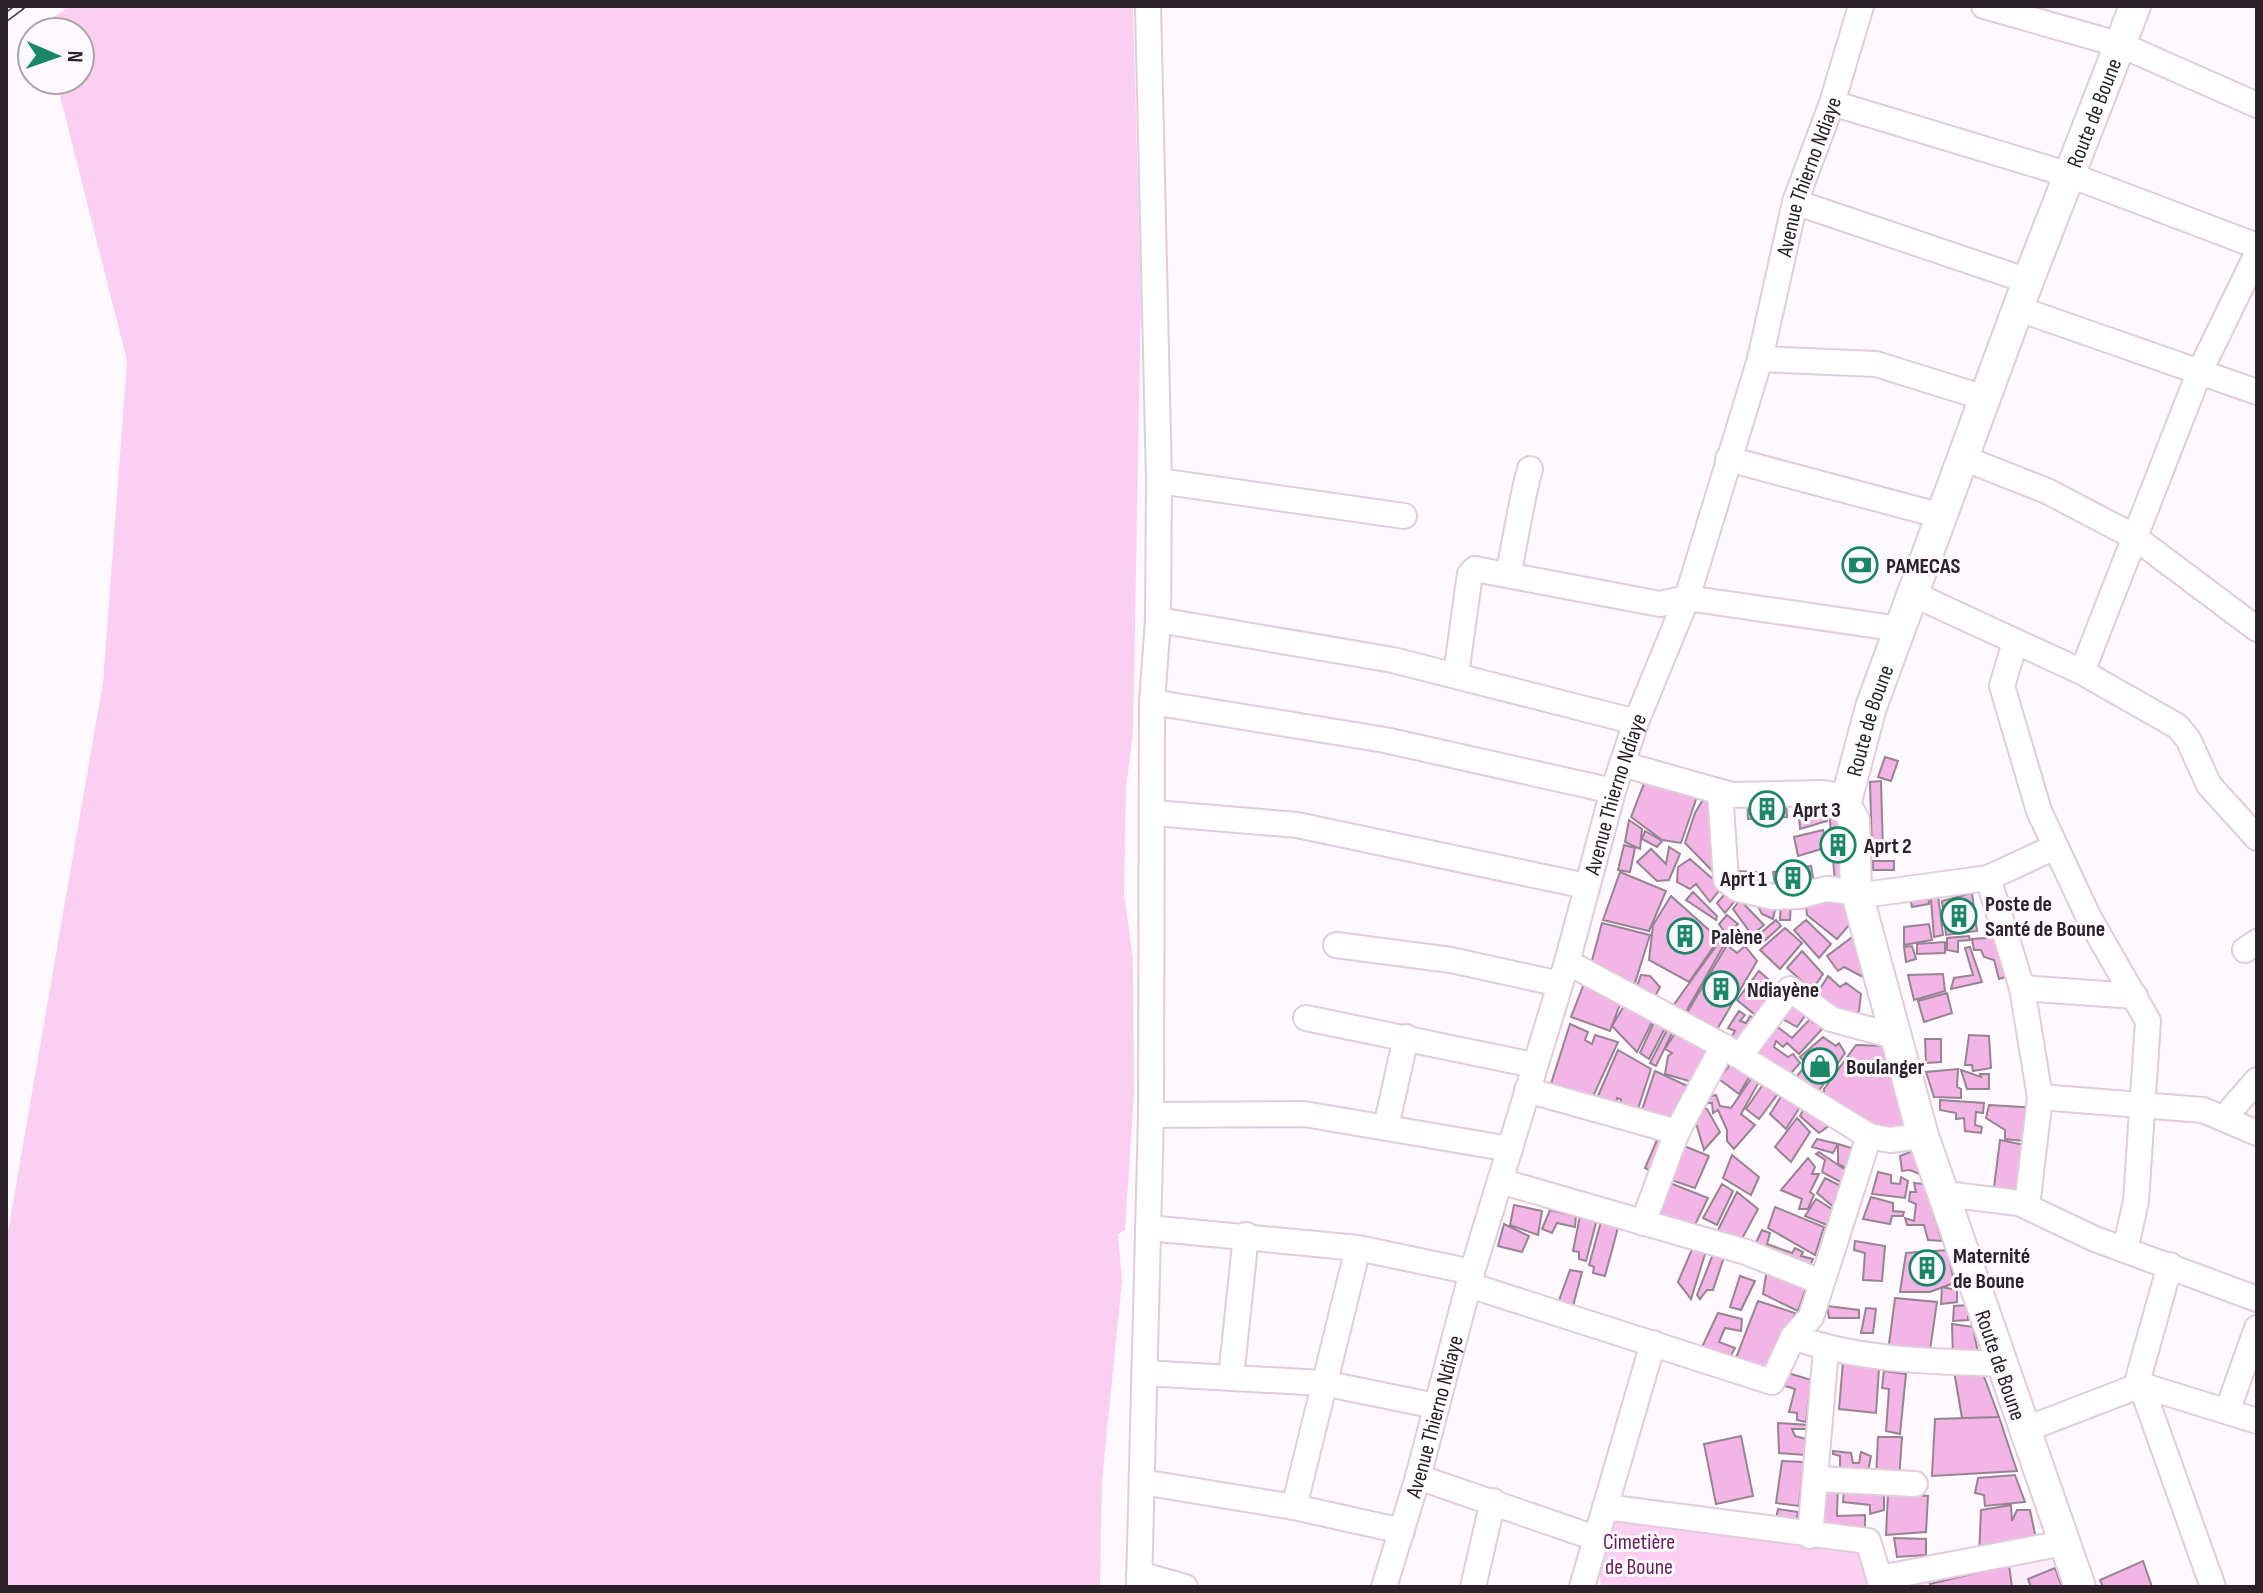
<svg xmlns="http://www.w3.org/2000/svg" width="2263" height="1593" viewBox="0 0 2263 1593" font-family="'Sofia Sans Condensed',sans-serif">
	<style>
		.built { fill: #fcebf8 }
		.green { fill: #fbcff1 }
		.building { fill: #f3b4e6; stroke: #968492; stroke-width: 2 }
		.lines { fill: none; stroke-linecap: round; stroke-linejoin: round }
		.minor-casing { stroke: #e0ccdb; stroke-width: 28 }
		.tertiary-casing { stroke: #e0ccdb; stroke-width: 34 }
		.minor { stroke: #fff; stroke-width: 24 }
		.tertiary { stroke: #fff; stroke-width: 30 }
		.rail-casing { stroke: #443d42; stroke-width: 9 }
		.rail { stroke: #fef9fd; stroke-width: 6; stroke-dasharray: 18; stroke-linecap: butt }
		.labels { text-anchor: middle; stroke-width: 6; stroke-linejoin: round; paint-order: stroke }
		.street-label { font-size: 22px; fill: #2b2329; stroke: #fef9fd }
		.poi-label { font-size: 22px; font-weight: bold; fill: #2b2329; stroke: #fef9fd; text-anchor: start }
		.park-label { font-size: 22px; fill: #68205d; stroke: #fef9fd }
	</style>
	<rect width="100%" height="100%" fill="#fef9fd"/>
	<path class="built" d="M2050,1552L2063,1587H1886Z"/>
	<path class="green" d="M71,6H1133L1141,298L1133,733L1126,788L1124,893L1133,959L1134,1094L1125,1230L1118,1234L1122,1281L1102,1481L1100,1587H6V1243L103,682L127,361L56,80H80V32H44L42,24Z
		M1613,1515L1864,1550L1874,1587H1601L1598,1558Z"/>
	<path class="building" d="M1885,757L1898,761L1891,781L1878,777Z
		M1647,776L1700,788L1681,843L1662,840L1631,817Z
		M1881,781L1883,852H1872L1870,782Z
		M1707,793L1724,883L1685,843L1695,813Z
		M1747,799L1786,800L1787,817L1748,819Z
		M1824,799L1827,821L1800,829L1798,801Z
		M1841,806L1846,882L1835,883L1829,808Z
		M1629,820L1642,829L1640,849L1625,842Z
		M1823,830L1828,847L1798,856L1794,837Z
		M1645,831L1662,841L1657,847L1642,839Z
		M1624,845L1635,848L1630,872L1618,870Z
		M1669,847L1680,854L1669,880L1657,881L1637,862L1651,849L1666,864Z
		M1690,859L1722,887L1710,902L1696,884L1690,889L1677,882L1678,867Z
		M1873,861H1894V870H1873Z
		M1811,866L1814,883L1776,890L1773,872Z
		M1734,871L1757,872L1755,887Z
		M1620,872L1666,891L1649,931L1603,920Z
		M1729,889L1737,898L1725,913L1717,903Z
		M1930,889L1938,895L1943,935L1934,937Z
		M1928,890L1929,904L1912,907L1909,892Z
		M1847,891L1851,923L1837,939L1807,915L1806,906Z
		M1693,892L1717,916L1716,920L1686,900Z
		M1972,893L1977,931L1946,935L1942,901Z
		M1741,895L1777,901L1773,919L1762,914L1758,906Z
		M1671,896L1719,939L1689,982L1649,960L1653,925Z
		M1740,900L1764,925L1752,935L1733,909Z
		M1781,900L1791,902L1790,920H1780Z
		M1727,915L1738,924L1727,936L1719,924Z
		M1776,920L1781,926L1761,944L1756,937Z
		M1806,920L1831,944L1819,958L1794,930Z
		M1602,923L1650,935L1633,989L1590,968Z
		M1929,924L1932,940L1904,945V927Z
		M1785,928L1802,943L1780,969L1760,950Z
		M1855,935L1865,978L1844,967L1838,971L1827,956Z
		M1969,936L1970,940L1958,941V952L1947,950V938Z
		M2001,937L2012,975L1999,979L1994,960L1984,957L1981,950H1974L1972,939Z
		M1719,942L1724,945L1683,1017L1670,1010Z
		M1945,942V953L1917,954V944Z
		M1727,945L1737,953L1745,946L1757,961L1715,1033L1684,1018Z
		M1912,946L1916,959L1906,962L1904,947Z
		M1970,947L1982,982L1951,989L1954,978L1973,975L1965,948Z
		M1802,951L1823,974L1812,990L1787,968Z
		M1759,971L1785,994L1765,1023L1737,1000Z
		M1943,974L1945,991L1914,1000L1908,975Z
		M1641,975L1650,976L1660,987L1651,1004L1636,989Z
		M1828,976L1840,987L1846,983L1861,994L1859,1011L1844,1021L1813,1000Z
		M1585,981L1622,999L1610,1031L1571,1017Z
		M1947,993L1952,1013L1924,1022L1918,1001Z
		M1627,1001L1654,1018L1637,1052L1612,1026Z
		M1791,1001L1807,1013L1797,1027L1779,1017Z
		M1739,1011L1745,1015L1740,1021L1746,1023L1750,1016L1764,1026L1744,1056L1728,1043L1735,1031L1728,1028Z
		M1656,1018L1666,1026L1649,1059L1640,1053Z
		M1811,1018L1813,1023L1818,1019L1824,1027L1799,1054L1787,1043L1783,1047L1776,1041L1774,1047L1788,1057L1793,1054L1800,1063L1786,1079L1756,1056L1775,1025L1792,1038Z
		M1570,1024L1588,1032L1585,1040L1592,1044L1595,1035L1618,1042L1590,1103L1550,1087Z
		M1668,1028L1673,1031L1656,1066L1650,1063Z
		M1677,1030L1715,1051L1696,1083L1665,1074L1668,1056L1672,1053L1665,1049Z
		M1969,1035L1989,1036L1991,1068L1973,1071L1972,1065H1965Z
		M1823,1037L1836,1046L1839,1043L1845,1053L1814,1098L1791,1083L1807,1064L1800,1057Z
		M1925,1039H1941V1062L1926,1063Z
		M1856,1045L1885,1046L1911,1130L1860,1126L1824,1097V1089Z
		M1618,1050L1651,1069L1637,1112L1620,1106L1621,1099L1617,1098L1615,1112L1594,1105Z
		M1733,1061L1751,1074L1739,1094L1719,1079Z
		M1958,1069L1957,1087L1961,1089V1098L1934,1097L1926,1072Z
		M1961,1070L1981,1077L1980,1074H1989V1089H1967Z
		M1655,1071L1694,1089L1675,1126L1641,1113Z
		M1753,1076L1760,1080L1741,1114L1755,1125L1734,1149L1727,1141V1130L1718,1110L1713,1113L1712,1103H1701V1098L1716,1095L1720,1106L1731,1108Z
		M1764,1083L1780,1091L1759,1119L1746,1109Z
		M1784,1092L1800,1107L1786,1129L1770,1114Z
		M1940,1100L1984,1103L1983,1113L1976,1112L1975,1125L1982,1127L1981,1133L1965,1131L1964,1118L1956,1119V1113L1940,1110Z
		M1989,1105L2036,1108L2034,1142L2005,1139V1130L1986,1118Z
		M1697,1106L1707,1109L1720,1132L1704,1150L1693,1113Z
		M1805,1106L1830,1125L1819,1133L1800,1116Z
		M1797,1118L1810,1132L1791,1162L1775,1147Z
		M1660,1133L1674,1141L1660,1176L1645,1168Z
		M1817,1139L1838,1144L1833,1153L1812,1147Z
		M2000,1140L2034,1147L2025,1201L1993,1195Z
		M1838,1144L1858,1150L1851,1170L1838,1164Z
		M1684,1146L1709,1156L1695,1188L1671,1180Z
		M1915,1150L1924,1176L1910,1170L1902,1171L1900,1156Z
		M1819,1152L1850,1173L1848,1186L1822,1172L1825,1160L1816,1154Z
		M1732,1155L1759,1177L1751,1195L1723,1178Z
		M1808,1158L1815,1167L1812,1174H1819L1810,1192L1814,1195L1808,1209H1799L1802,1199L1781,1190Z
		M1878,1172L1891,1175V1183L1900,1184L1901,1177L1908,1181L1905,1198L1872,1194Z
		M1825,1178L1843,1187L1836,1209L1817,1193Z
		M1670,1183L1708,1198L1692,1231L1655,1215Z
		M1914,1183L1924,1184L1942,1241L1928,1240L1924,1225H1907L1905,1218L1914,1221L1916,1204L1909,1201L1910,1192H1916Z
		M1722,1184L1733,1191L1717,1225L1703,1218Z
		M1737,1192L1758,1209L1738,1246L1715,1236Z
		M1871,1197L1893,1203V1211L1904,1212L1903,1216H1892L1890,1224L1863,1219Z
		M1816,1199L1835,1211L1829,1226L1805,1216Z
		M1514,1205L1542,1211L1538,1235L1510,1225Z
		M1775,1207L1824,1227L1815,1255L1768,1228Z
		M1550,1210L1576,1216L1575,1227L1557,1223L1552,1233L1542,1229Z
		M1580,1216L1597,1219L1586,1261L1579,1259V1252L1573,1251Z
		M1602,1218L1619,1224L1605,1276L1593,1273L1594,1267L1589,1265Z
		M1504,1224L1529,1236L1522,1252L1498,1246Z
		M1762,1230L1770,1233L1767,1244L1792,1253L1795,1248L1803,1252L1801,1256L1813,1259L1807,1273L1752,1251Z
		M1855,1241L1885,1246L1882,1281L1863,1280L1865,1253L1854,1250Z
		M1693,1247L1706,1251L1691,1299L1678,1282Z
		M1715,1249L1725,1254L1713,1290H1707L1700,1299L1697,1295Z
		M1948,1250L1954,1283L1930,1292H1900L1906,1253Z
		M1767,1269L1808,1282L1798,1311L1763,1294Z
		M1570,1270L1582,1272L1572,1310L1557,1306Z
		M1740,1276L1755,1281L1741,1310L1730,1307Z
		M1942,1287L1957,1290V1302L1941,1304Z
		M1895,1298L1937,1302L1929,1357L1888,1352Z
		M1758,1301L1795,1313L1771,1374L1736,1358Z
		M1968,1305V1320L1953,1321L1954,1306Z
		M1827,1306L1859,1310V1318H1829Z
		M1866,1308L1876,1309L1873,1333H1861Z
		M1718,1313L1742,1319L1741,1331L1725,1328L1719,1342L1735,1348L1729,1359L1702,1347Z
		M1952,1324L1973,1327L1979,1358H1953Z
		M1843,1362L1879,1368L1876,1413L1839,1409Z
		M1884,1371L1906,1374L1900,1434L1886,1431L1889,1389L1882,1388Z
		M1954,1371L1983,1374L1999,1417L1962,1418Z
		M1788,1373L1811,1380L1806,1422L1797,1420V1413L1789,1412L1795,1389L1785,1386Z
		M1999,1417L2017,1471L1932,1476L1935,1419Z
		M1778,1423L1809,1425V1429H1792L1795,1436L1806,1439L1805,1455L1779,1453Z
		M1741,1436L1753,1496L1716,1504L1704,1444Z
		M1878,1437H1902L1899,1480L1876,1479Z
		M1833,1451L1851,1453L1853,1463H1859L1861,1452L1871,1456L1867,1477L1840,1474V1456L1833,1454Z
		M1782,1461L1804,1462L1799,1506L1776,1503Z
		M2015,1475L2025,1502L1985,1506L1984,1495L1975,1493L1978,1478Z
		M1838,1485L1837,1516L1865,1515V1535L1821,1534L1825,1489Z
		M1844,1489L1884,1490V1510L1870,1514V1505L1843,1502Z
		M1888,1493L1928,1496L1926,1532L1886,1535Z
		M2011,1505L2012,1521L2017,1510H2030L2037,1544L1979,1556L1981,1510Z
		M1778,1509L1798,1512L1794,1530L1775,1524Z
		M1894,1538L1926,1539V1555L1897,1557Z
		M2143,1561L2152,1587H2103L2100,1580Z
		M2009,1565L2012,1587H1931L1930,1584Z
		M2055,1568L2062,1587H2031L2028,1579Z"/>
	<g class="lines">
		<defs>
			<g id="minor">
				<path d="M1984,6L2121,45L2257,105"/>
				<path d="M1832,103L2070,175L2257,246"/>
				<path d="M1795,202L2028,281"/>
				<path d="M2019,309L2257,392"/>
				<path d="M1760,359L1876,364L1985,398"/>
				<path d="M1963,458L2047,491L2133,536L2257,629"/>
				<path d="M1728,459L1942,516"/>
				<path d="M1159,481L1404,516"/>
				<path d="M1508,575C1516,540 1520,504 1530,469"/>
				<path d="M1913,594L2082,672L2177,726L2188,739L2209,785L2257,838"/>
				<path d="M1158,620L1393,660L1636,722"/>
				<path d="M2015,642L2002,686L2039,811L2089,918L2148,1021L2136,1201L2125,1250"/>
				<path d="M2082,672L2199,373L2257,254"/>
				<path d="M1456,674L1470,574L1475,569L1660,604L1687,598L1900,629"/>
				<path d="M1152,702L1385,740L1613,791"/>
				<path d="M1622,764L1732,795L1824,793L1834,795L1845,805"/>
				<path d="M1720,792L1726,880L1738,889L1773,897L1800,896L1826,889L1871,894L1988,878L2055,847"/>
				<path d="M1154,813L1297,825L1586,886"/>
				<path d="M1988,878L2022,988L2040,1097L2027,1206"/>
				<path d="M1336,945L1451,960L1560,984"/>
				<path d="M2245,950L2257,942"/>
				<path d="M1567,962L1723,1046L1869,1136L1890,1140L1923,1136"/>
				<path d="M2022,988L2135,996"/>
				<path d="M1306,1018L1533,1065"/>
				<path d="M1740,1056L1790,989L1831,1019L1894,1036"/>
				<path d="M1527,1090L1677,1132"/>
				<path d="M2040,1097L2203,1110L2257,1133"/>
				<path d="M1151,1115L1304,1114L1510,1149"/>
				<path d="M2224,1118L2257,1080"/>
				<path d="M1386,1127L1406,1037"/>
				<path d="M1500,1181L1746,1252L1821,1282"/>
				<path d="M1945,1194L2019,1203L2095,1239L2257,1299"/>
				<path d="M1643,1223L1677,1132L1723,1046"/>
				<path d="M1148,1228L1358,1248L1472,1272"/>
				<path d="M1469,1285L1772,1382L1793,1337L1811,1317L1869,1136"/>
				<path d="M1793,1337C1861,1361 1929,1361 2001,1364"/>
				<path d="M1144,1373L1323,1383L1436,1406"/>
				<path d="M1231,1378L1246,1235"/>
				<path d="M2141,1385L2213,1587"/>
				<path d="M2136,1386L2170,1265"/>
				<path d="M2228,1409L2257,1328"/>
				<path d="M2024,1430L2141,1385L2257,1421"/>
				<path d="M1418,1477L1595,1538"/>
				<path d="M1816,1479L1915,1484"/>
				<path d="M1142,1482L1294,1507L1402,1531"/>
				<path d="M1294,1507L1358,1248"/>
				<path d="M1605,1507L1868,1541L1882,1587"/>
				<path d="M1810,1536L1826,1349"/>
				<path d="M1139,1574L1185,1587"/>
				<path d="M1880,1578L2064,1543"/>
				<path d="M1139,1587L1151,1115L1152,702L1158,620L1159,481L1148,6"/>
				<path id="s1" d="M1384,1587L1418,1477L1472,1272L1567,962L1613,791L1636,722L1687,598L1760,359L1795,202L1832,103L1861,6"/>
				<path d="M1473,1587L1493,1501"/>
				<path d="M1582,1587L1653,1343"/>
			</g>
			<g id="tertiary">
				<path id="s2" d="M2080,1587L1923,1136L1856,890L1854,820L1845,805L1871,707L2028,281L2135,6"/>
			</g>
		</defs>
		<use href="#minor" class="minor-casing"/>
		<use href="#tertiary" class="tertiary-casing"/>
		<use href="#minor" class="minor"/>
		<use href="#tertiary" class="tertiary"/>
		<defs>
			<path id="rail" d="M6,17L21,6"/>
		</defs>
		<use href="#rail" class="rail-casing"/>
		<use href="#rail" class="rail"/>
	</g>
	<defs>
		<symbol id="bank-ring" viewBox="-11 -11 22 22"><circle r="9.5" fill="#fef9fd" stroke="#1a8765" stroke-width="1.5"/><path d="M-6-4H6V4H-6ZM0-2.3a2.3 2.3 0 1 0 0 4.6a2.3 2.3 0 1 0 0-4.6Z" fill="#1a8765"/></symbol>
		<symbol id="building-ring" viewBox="-11 -11 22 22"><circle r="9.5" fill="#fef9fd" stroke="#1a8765" stroke-width="1.5"/><path d="M-4-6H4V6H1V3H-1V6H-4ZM-2.5-4.3h1.7v1.8h-1.7ZM.8-4.3h1.7v1.8H.8ZM-2.5-1h1.7V.8h-1.7ZM.8-1h1.7V.8H.8Z" fill="#1a8765"/></symbol>
		<symbol id="shop-ring" viewBox="-11 -11 22 22"><circle r="9.5" fill="#fef9fd" stroke="#1a8765" stroke-width="1.5"/><path d="M-5-2.5h2.3a2.7 3.5 0 0 1 5.4 0H5L5.5 6h-11ZM-1.5-2.5h3a1.5 2.3 0 0 0-3 0Z" fill="#1a8765"/></symbol>
	</defs>
	<g fill-rule="evenodd">
		<use href="#bank-ring" x="1840" y="545" width="40" height="40"/>
		<use href="#building-ring" x="1747" y="789" width="40" height="40"/>
		<use href="#building-ring" x="1818" y="825" width="40" height="40"/>
		<use href="#building-ring" x="1773" y="858" width="40" height="40"/>
		<use href="#building-ring" x="1939" y="896" width="40" height="40"/>
		<use href="#building-ring" x="1665" y="916" width="40" height="40"/>
		<use href="#building-ring" x="1701" y="969" width="40" height="40"/>
		<use href="#shop-ring" x="1800" y="1046" width="40" height="40"/>
		<use href="#building-ring" x="1907" y="1248" width="40" height="40"/>
	</g>
	<g class="labels">
		<g class="street-label">
			<text dy="8" stroke="none"><textPath href="#s2" startOffset="1556">Route de Boune</textPath></text>
			<text dy="8" stroke="none"><textPath href="#s1" startOffset="1474">Avenue Thierno Ndiaye</textPath></text>
			<text dy="8" stroke="none"><textPath href="#s2" startOffset="908">Route de Boune</textPath></text>
			<text dy="8" stroke="none"><textPath href="#s1" startOffset="826">Avenue Thierno Ndiaye</textPath></text>
			<text transform="translate(2001 1365) rotate(71)" y="8">Route de Boune</text>
			<text dy="8" stroke="none"><textPath href="#s1" startOffset="178">Avenue Thierno Ndiaye</textPath></text>
		</g>
		<g class="poi-label">
			<text x="1886" y="573">PAMECAS</text>
			<text x="1793" y="817">Aprt 3</text>
			<text x="1864" y="853">Aprt 2</text>
			<text x="1767" y="886" text-anchor="end">Aprt 1</text>
			<text x="1985" y="911">Poste de<tspan x="1985" dy="25">Santé de Boune</tspan></text>
			<text x="1711" y="944">Palène</text>
			<text x="1747" y="997">Ndiayène</text>
			<text x="1846" y="1074">Boulanger</text>
			<text x="1953" y="1263">Maternité<tspan x="1953" dy="25">de Boune</tspan></text>
		</g>
		<g class="park-label">
			<text x="1639" y="1549">Cimetière<tspan x="1639" dy="25">de Boune</tspan></text>
		</g>
	</g>
	<rect width="2263" height="1593" fill="none" stroke="#2b2329" stroke-width="16"/>
	<g transform="translate(56 56) rotate(92)"><circle r="38" fill="#fef9fd" stroke="#aaa3a8" stroke-width="2"/>
	<path d="M0-6L14 30L0 20L-14 30Z" fill="#1a8765"/>
	<text y="-12" font-size="22" font-weight="bold" text-anchor="middle" fill="#2b2329">N</text>
	</g>
</svg>
